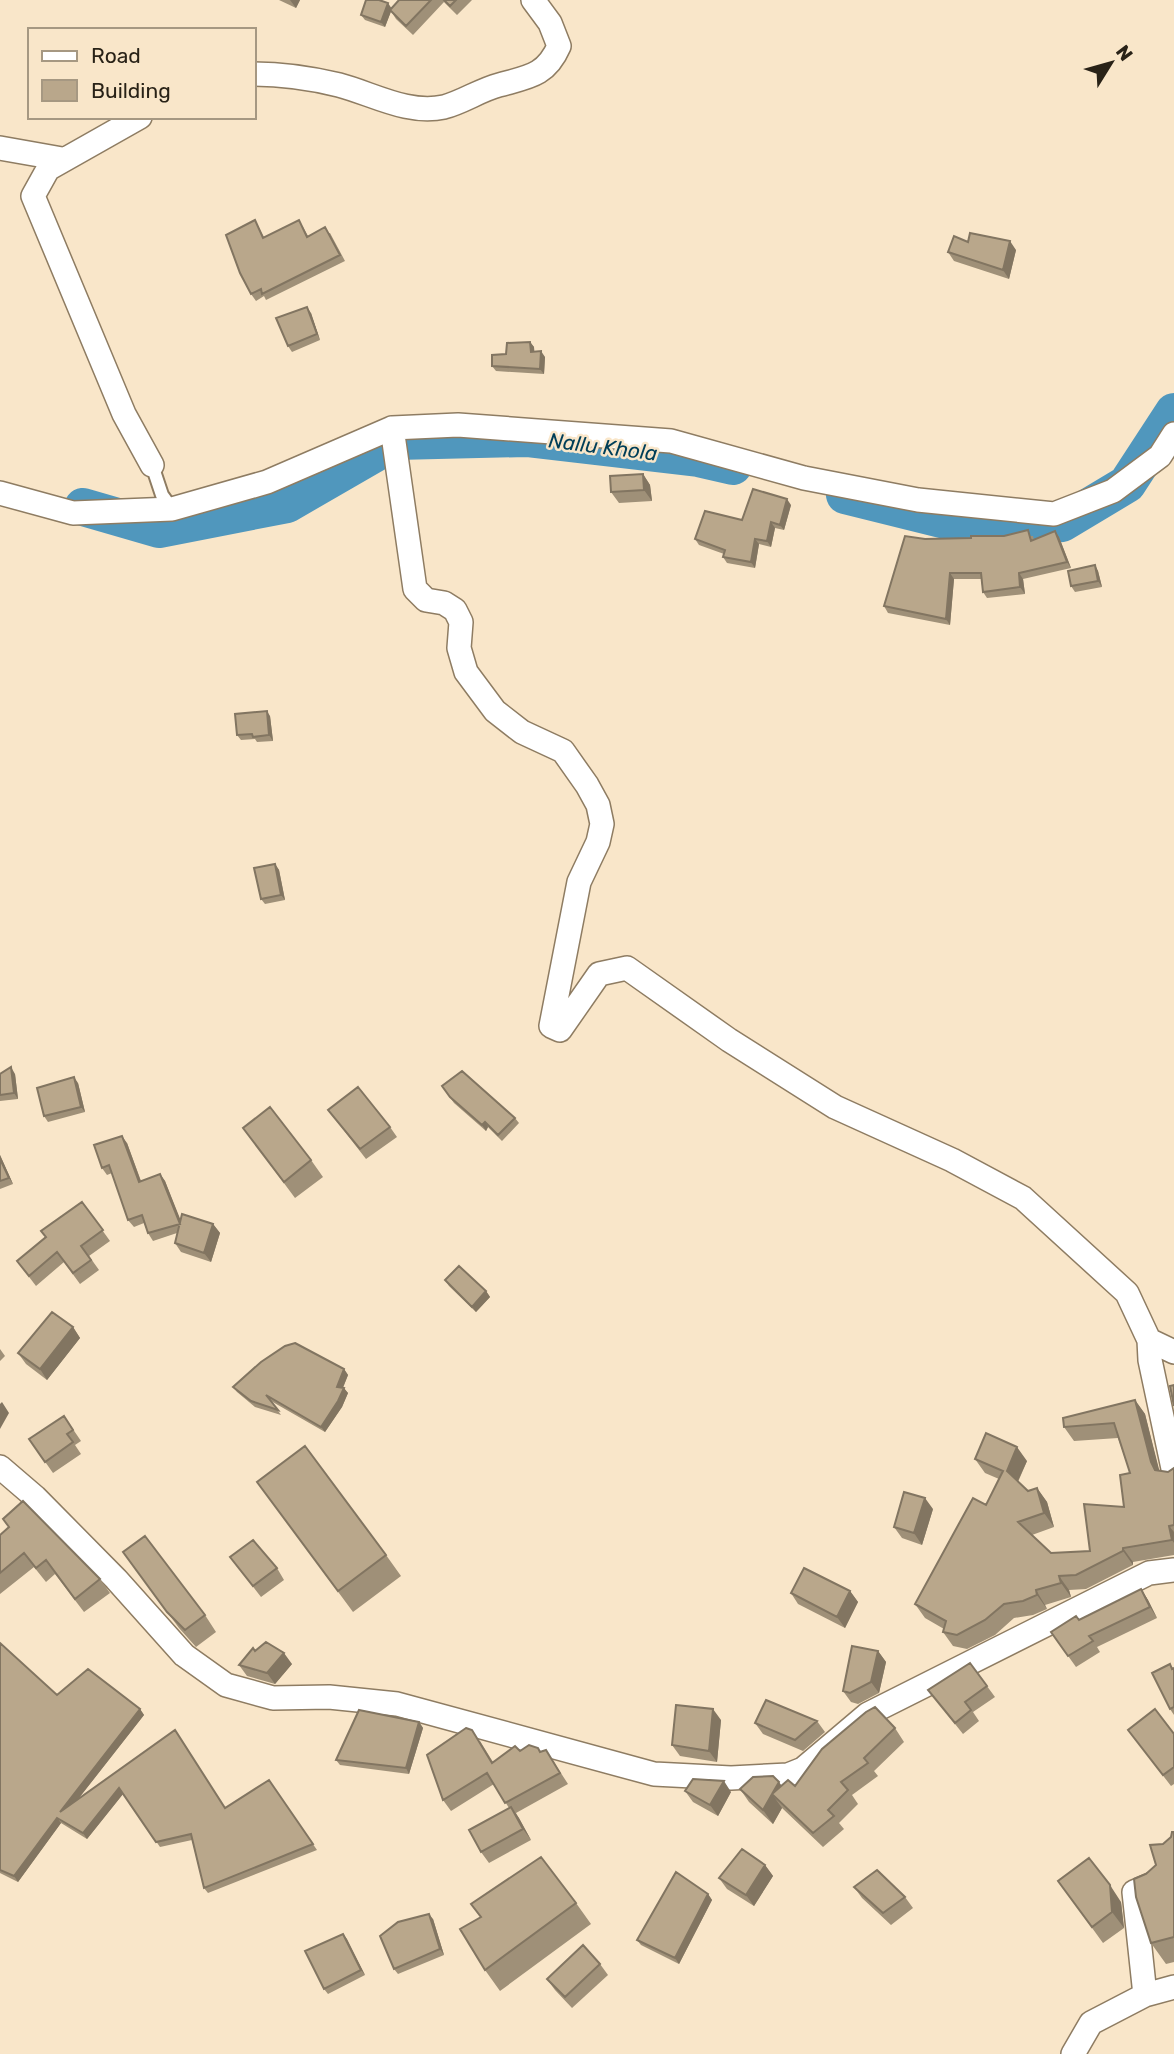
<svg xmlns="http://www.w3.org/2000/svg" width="1174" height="2054" viewBox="0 0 1174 2054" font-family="Rubik,sans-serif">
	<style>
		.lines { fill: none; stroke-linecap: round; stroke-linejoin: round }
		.river { stroke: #5097bd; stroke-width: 38 }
		.service-casing { stroke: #8e7c62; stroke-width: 16 }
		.minor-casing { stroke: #8e7c62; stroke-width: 26 }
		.service { stroke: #fff; stroke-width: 12 }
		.minor { stroke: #fff; stroke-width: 23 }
		.wall { fill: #9f9078 }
		.shaded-wall { fill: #827561 }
		.building { fill: #b9a78b; stroke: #827561; stroke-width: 2 }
		.labels { text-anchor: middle; stroke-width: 5; stroke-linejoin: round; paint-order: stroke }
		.water-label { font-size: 21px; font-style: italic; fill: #003e58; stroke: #f9e6c9 }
	</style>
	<rect width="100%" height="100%" fill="#f9e6c9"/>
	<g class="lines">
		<path class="river" d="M845,495L986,530L1062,523L1127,484L1174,412
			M83,507L159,529L287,504L396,441L526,438L698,458L733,466"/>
		<defs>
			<path id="service" d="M152,465L162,495L172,509"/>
			<path id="minor" d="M254,74C283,74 310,78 339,85C373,94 408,115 444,107C463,102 480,90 499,85C528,77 546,76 559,46L550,23L533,0
				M140,117L48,169L33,196L124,414L152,465
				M0,148L62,159
				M392,428L415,589L426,600L444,603L455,610L461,622L459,648L466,672L495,711L522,732L563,751L587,785L598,805L602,824L598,842L579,882L551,1026L560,1030L599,974L627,968L729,1040L835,1107L952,1160L1023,1198L1127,1293L1149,1340L1150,1360L1174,1473
				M0,493L73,513L172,509L267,482L392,428L458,425L671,441L804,478L918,500L1054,514L1113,491L1160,456L1174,434
				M1149,1340L1174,1352
				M0,1467L35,1497L116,1579L184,1655L226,1685L273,1698L329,1697L397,1704L654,1774L731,1778L788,1775L803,1769L868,1714L1149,1573L1174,1570
				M1145,1995L1134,1892L1155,1883
				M1073,2054L1091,2023L1145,1995L1174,1987"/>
		</defs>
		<use href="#service" class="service-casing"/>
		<use href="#minor" class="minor-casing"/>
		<use href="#service" class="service"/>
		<use href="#minor" class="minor"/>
	</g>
	<path class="wall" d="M279,0H300L296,8Z
		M399,0H472L457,15L444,2L413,35L396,19L391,11L385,27L365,20L361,15L391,8Z
		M255,220L264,237L303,227L308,236L330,233L345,261L266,300L264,296L256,301L251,294Z
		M968,242L1016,250L1009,279L954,261L948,252Z
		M311,313L320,340L292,352L288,346Z
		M530,342L534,347V352L545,357L544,374L496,371L492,366L506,354Z
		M643,474L650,485L652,501L619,503L611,492Z
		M791,505L784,530L775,528L771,547L759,544L755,568L727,563L723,557L724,554L699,545L695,539L742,520Z
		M1055,531L1059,537L1071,568L1023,579L1025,594L987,598L983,592L981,579H954L950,625L888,613L884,606L925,539L1033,536L1034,540Z
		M1095,565L1098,571L1102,587L1075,592L1071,586Z
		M270,716L273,741L257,742L255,739L241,740L237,735Z
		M275,864L279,870L285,900L265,904L261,899Z
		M0,1074H15L18,1099L0,1101Z
		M78,1083L85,1112L48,1122L44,1116Z
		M442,1086L515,1118L519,1123L502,1141L488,1127L486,1131L454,1103Z
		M328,1110L390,1127L397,1137L366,1159Z
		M243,1128L311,1160L323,1177L295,1198Z
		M127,1143L141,1181L160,1174L165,1181L180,1220L213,1224L220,1233L211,1262L181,1252L175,1243L177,1233L153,1241L148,1233L144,1223L134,1227L128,1220L112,1173L107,1175L102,1168Z
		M0,1155L13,1184L0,1189Z
		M82,1202L110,1241L89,1256L99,1270L80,1284L64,1262L36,1286L17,1261L45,1237Z
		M445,1280L486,1291L490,1297L476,1312L449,1286Z
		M73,1327L80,1338L47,1380L26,1364L18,1353Z
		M0,1349L5,1356L0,1361Z
		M344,1369L348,1375L343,1388L348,1393L342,1407L325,1432L271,1401L281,1415L255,1407L237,1392L233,1387Z
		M1135,1400L1145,1414L1159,1471L1168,1472L1174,1468V1555L1133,1562V1565L1086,1589L1069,1590L1071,1597L1045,1605L1047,1609L1033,1615L1014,1618L995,1635L967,1649L953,1646L943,1632L944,1629L925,1618L915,1604L986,1505L999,1479L985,1473L975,1459L1027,1461L1018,1482L1028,1491L1037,1488L1047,1502L1054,1527L1032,1535L1051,1553L1090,1551L1124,1507L1130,1473L1118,1438L1074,1441L1064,1427Z
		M64,1416L81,1441L75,1445L81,1454L53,1473L29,1439Z
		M257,1482L386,1555L401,1576L353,1612Z
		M933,1509L922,1545L902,1538L894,1527Z
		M3,1519L100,1579L110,1593L84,1612L55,1574L46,1582L34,1567L0,1594V1535L9,1528Z
		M123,1552L205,1615L216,1632L196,1647L179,1628Z
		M230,1557L277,1568L284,1580L261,1597Z
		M1141,1589L1148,1600L1157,1618L1097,1647L1100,1652L1076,1667L1051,1632L1079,1620Z
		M850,1591L858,1602L845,1628L798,1604L791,1593Z
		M0,1643L57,1695L140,1709L144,1715L79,1798L175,1730L225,1808L269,1780L317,1850L208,1893L204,1888L192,1840L160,1847L123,1794L87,1839L61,1823L18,1882L0,1873Z
		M255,1651L292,1664L275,1684L247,1676L239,1665Z
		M878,1651L886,1662L879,1693L858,1704L851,1702L843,1691Z
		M970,1663L995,1697L973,1712L979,1721L963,1734L928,1690Z
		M1170,1664L1173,1669L1174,1668V1715L1170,1709Z
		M721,1720L717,1762L680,1756L672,1745Z
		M817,1721L825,1732L803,1751L763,1734L755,1723Z
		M419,1722L423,1728L409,1774L340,1765L336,1760Z
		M895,1728L904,1742L874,1771L878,1776L852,1795L858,1804L839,1823L844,1829L823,1847L782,1808L773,1824L749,1802L740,1789L782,1785L795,1786Z
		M1128,1730L1174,1734V1784L1171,1786Z
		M480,1741L493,1762L520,1751L541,1752L546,1750L568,1784L516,1813L531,1840L489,1863L481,1852L509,1808L494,1784L451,1811L443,1800Z
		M685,1791L731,1792L718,1816L693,1802Z
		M1174,1832V1962L1166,1964L1151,1943L1156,1865L1163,1844L1171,1837Z
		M765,1865L773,1876L754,1906L727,1889L719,1878Z
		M1058,1881L1121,1902L1124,1928L1103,1943Z
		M854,1887L905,1897L913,1908L891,1925L862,1898Z
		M708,1894L712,1900L679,1964L641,1945L637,1940Z
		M576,1903L591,1924L500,1991L485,1970L480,1917L471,1904Z
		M433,1919L444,1955L398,1974L394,1969Z
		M343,1934L365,1975L328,1994L324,1989Z
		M600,1964L608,1975L572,2008L555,1990L547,1979Z"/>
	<path class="shaded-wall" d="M290,0H300L296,8Z
		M388,3L392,9L385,27L381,22Z
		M1010,241L1016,250L1009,279L1003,270Z
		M307,307L311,313L320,340L317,334Z
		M530,342L534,347L535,358L531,352Z
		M541,351L545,357L544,374L540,369Z
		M643,474L650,485L652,501L644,490Z
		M787,499L791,505L784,530L780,525Z
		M771,522L775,528L771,547L767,541Z
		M1055,531L1059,537L1071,568L1067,562Z
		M755,539L759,544L755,568L751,562Z
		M1095,565L1098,571L1102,587L1098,581Z
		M950,573L954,579L950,625L946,619Z
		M1019,573L1023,579L1025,594L1020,587Z
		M267,711L270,716L273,741L269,735Z
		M275,864L279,870L285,900L281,895Z
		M11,1067L15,1074L18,1099L14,1093Z
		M74,1077L78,1083L85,1112L81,1107Z
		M485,1122L488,1127L486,1131L482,1125Z
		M122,1136L127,1143L144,1190L139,1182Z
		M0,1155L13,1184L9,1178L0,1159Z
		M160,1174L165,1181L185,1231L180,1224Z
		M213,1224L220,1233L211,1262L204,1253Z
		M486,1291L490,1297L476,1312L472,1307Z
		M73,1327L80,1338L47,1380L40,1369Z
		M344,1369L348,1375L341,1392L337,1387Z
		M344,1388L348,1393L342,1407L325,1432L321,1427Z
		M1135,1400L1145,1414L1161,1477L1165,1484L1151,1462Z
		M2,1402L9,1413L0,1429V1404Z
		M1017,1447L1027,1461L1016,1485L1007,1471Z
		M1037,1488L1047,1502L1054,1527L1044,1513Z
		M925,1498L933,1509L922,1545L914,1533Z
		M1169,1526L1174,1532V1543L1172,1540Z
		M1123,1548L1133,1562V1565L1123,1551Z
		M1059,1576L1069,1590L1071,1597L1061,1583Z
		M1141,1589L1148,1600L1157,1618L1150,1607Z
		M1036,1590L1045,1605L1047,1609L1037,1595Z
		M850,1591L858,1602L845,1628L837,1617Z
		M878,1651L886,1662L879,1693L871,1682Z
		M284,1653L292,1664L275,1684L267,1673Z
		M140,1709L144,1715L64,1817L60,1812Z
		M713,1709L721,1720L717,1762L709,1751Z
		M419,1722L423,1728L409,1774L406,1768Z
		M724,1781L731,1792L718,1816L710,1805Z
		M779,1782L789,1796L772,1794Z
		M119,1788L123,1794L87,1839L83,1833Z
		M772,1794L782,1808L773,1824L763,1810Z
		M511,1807L519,1818L531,1840L523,1829Z
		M57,1818L61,1823L18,1882L14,1876Z
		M765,1865L773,1876L754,1906L746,1895Z
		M1110,1885L1121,1902L1124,1928L1112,1912Z
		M708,1894L712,1900L679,1964L675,1958Z
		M429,1914L433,1919L444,1955L440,1949Z
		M343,1934L347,1939L365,1975L361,1970Z"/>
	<path class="building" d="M366,0H379L388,3L381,22L361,15Z
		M399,0H431L406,26L390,10Z
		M444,0H456L450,6Z
		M255,220L263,238L299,220L307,237L325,227L340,255L262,294L261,289L251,294L240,273L226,235Z
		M970,233L1010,241L1003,270L948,252L954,236L968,242Z
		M307,307L317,334L288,346L276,318Z
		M530,342L531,352L541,351L540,369L492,366V355L506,354L507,343Z
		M643,474L644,490L611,492L610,476Z
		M753,489L787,499L780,525L771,522L767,541L755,539L751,562L723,557L725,550L695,539L705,511L742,520Z
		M1028,530L1031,541L1055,531L1067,562L1019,573L1020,587L983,592L981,573H950L946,619L884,606L905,536L925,539L971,538V536H1004Z
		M1095,565L1098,581L1071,586L1068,571Z
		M267,711L269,735L253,737L252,734L237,735L235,714Z
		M275,864L281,895L261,899L254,868Z
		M11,1067L14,1093L0,1095V1074Z
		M462,1071L515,1118L498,1135L485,1122L482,1125L450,1097L442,1086Z
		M74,1077L81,1107L44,1116L37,1088Z
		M358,1087L390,1127L360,1149L328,1110Z
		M270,1107L311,1160L284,1182L243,1128Z
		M122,1136L139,1182L160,1174L180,1224L148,1233L142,1215L128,1220L109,1165L102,1168L94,1145Z
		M0,1159L9,1178L0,1181Z
		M82,1202L103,1230L81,1246L91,1260L73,1273L57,1252L29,1276L17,1261L46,1237L41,1231Z
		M182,1214L213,1224L204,1253L175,1243Z
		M459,1266L486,1291L472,1307L445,1280Z
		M52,1312L73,1327L40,1369L18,1353Z
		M295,1343L344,1369L337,1387L344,1388L338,1401L321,1427L266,1395L278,1410L251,1401L233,1387L261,1362L285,1346Z
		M1174,1385V1406L1170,1386Z
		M1135,1400L1151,1462L1155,1470L1168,1472L1174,1468V1525L1169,1526L1172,1540L1123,1548V1551L1076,1575L1059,1576L1061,1583L1036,1590L1037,1595L1023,1601L1004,1604L985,1620L957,1635L943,1632L946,1621L915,1604L973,1498L986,1505L1003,1471L975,1459L986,1433L1017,1447L1007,1471L1028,1491L1037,1488L1044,1513L1018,1522L1051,1553L1090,1551L1084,1504L1124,1507L1120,1475L1130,1473L1114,1423L1064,1427L1063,1418Z
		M64,1416L73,1430L67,1434L73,1442L45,1462L29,1439Z
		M305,1446L386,1555L338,1591L257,1482Z
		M904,1492L925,1498L914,1533L894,1527Z
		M23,1501L100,1579L75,1599L46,1560L36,1568L24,1553L0,1573V1535L9,1527L3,1519Z
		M145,1536L205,1615L185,1630L167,1612L123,1552Z
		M253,1540L277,1568L253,1586L230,1557Z
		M804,1568L850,1591L837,1617L791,1593Z
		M1141,1589L1150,1607L1089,1636L1093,1641L1068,1656L1051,1632L1076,1616L1079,1620Z
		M266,1642L284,1653L267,1673L239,1665L253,1648L255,1651Z
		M0,1643L57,1695L88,1669L140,1709L60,1812L175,1730L225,1808L269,1780L313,1844L204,1888L191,1834L156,1842L119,1788L83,1833L57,1818L14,1876L0,1870Z
		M852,1646L878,1651L871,1682L850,1693L843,1691Z
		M970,1663L987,1686L965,1702L971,1710L955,1723L928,1690Z
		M1170,1664L1172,1669L1174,1668V1707L1170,1709L1152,1673Z
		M766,1700L817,1721L795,1740L755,1723Z
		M676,1705L713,1709L709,1751L672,1745Z
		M875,1707L895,1728L864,1758L868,1763L841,1782L848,1790L828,1810L834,1816L813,1833L772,1794L763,1810L740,1789L753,1777L773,1776L779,1782L772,1794L788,1780L795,1786L822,1749L866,1712Z
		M1155,1709L1174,1734V1767L1163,1775L1128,1730Z
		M359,1710L419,1722L406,1768L336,1760Z
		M466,1728L472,1730L492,1763L515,1746L520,1751L529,1745L538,1748L540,1752L546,1750L560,1773L505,1803L487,1773L443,1800L427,1755Z
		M693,1779L724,1781L710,1805L685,1791Z
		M511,1807L523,1829L481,1852L469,1830Z
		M1172,1832H1174V1937L1151,1943L1136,1897L1134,1879L1146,1874L1156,1865L1150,1845L1163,1844L1171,1837Z
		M742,1849L765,1865L746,1895L719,1878Z
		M541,1857L576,1903L485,1970L460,1929L481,1917L471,1904Z
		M1089,1858L1110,1885L1112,1912L1092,1927L1058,1881Z
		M877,1870L905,1897L883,1913L854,1887Z
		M676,1872L708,1894L675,1958L637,1940Z
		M429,1914L440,1949L394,1969L380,1936L398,1922Z
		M343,1934L361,1970L324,1989L305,1951Z
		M583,1945L600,1964L565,1997L547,1979Z"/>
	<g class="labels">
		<g class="water-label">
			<text transform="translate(603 447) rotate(7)" y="7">Nallu Khola</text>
		</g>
	</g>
	<rect x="28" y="28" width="228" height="91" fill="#f9e6c9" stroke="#a69882" stroke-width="2"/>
	<rect x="42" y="51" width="35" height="10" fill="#ffffff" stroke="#a69882" stroke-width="2"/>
	<text x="91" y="63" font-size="21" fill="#292217">Road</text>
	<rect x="42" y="80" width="35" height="21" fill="#b9a78b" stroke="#a69882" stroke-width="2"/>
	<text x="91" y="98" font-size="21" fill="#292217">Building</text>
	<g transform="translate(1111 63) rotate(53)" stroke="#f9e6c9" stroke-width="5" paint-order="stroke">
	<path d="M0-5L12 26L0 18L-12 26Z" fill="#292217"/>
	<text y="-10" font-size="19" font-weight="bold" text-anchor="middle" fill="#292217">N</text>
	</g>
</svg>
